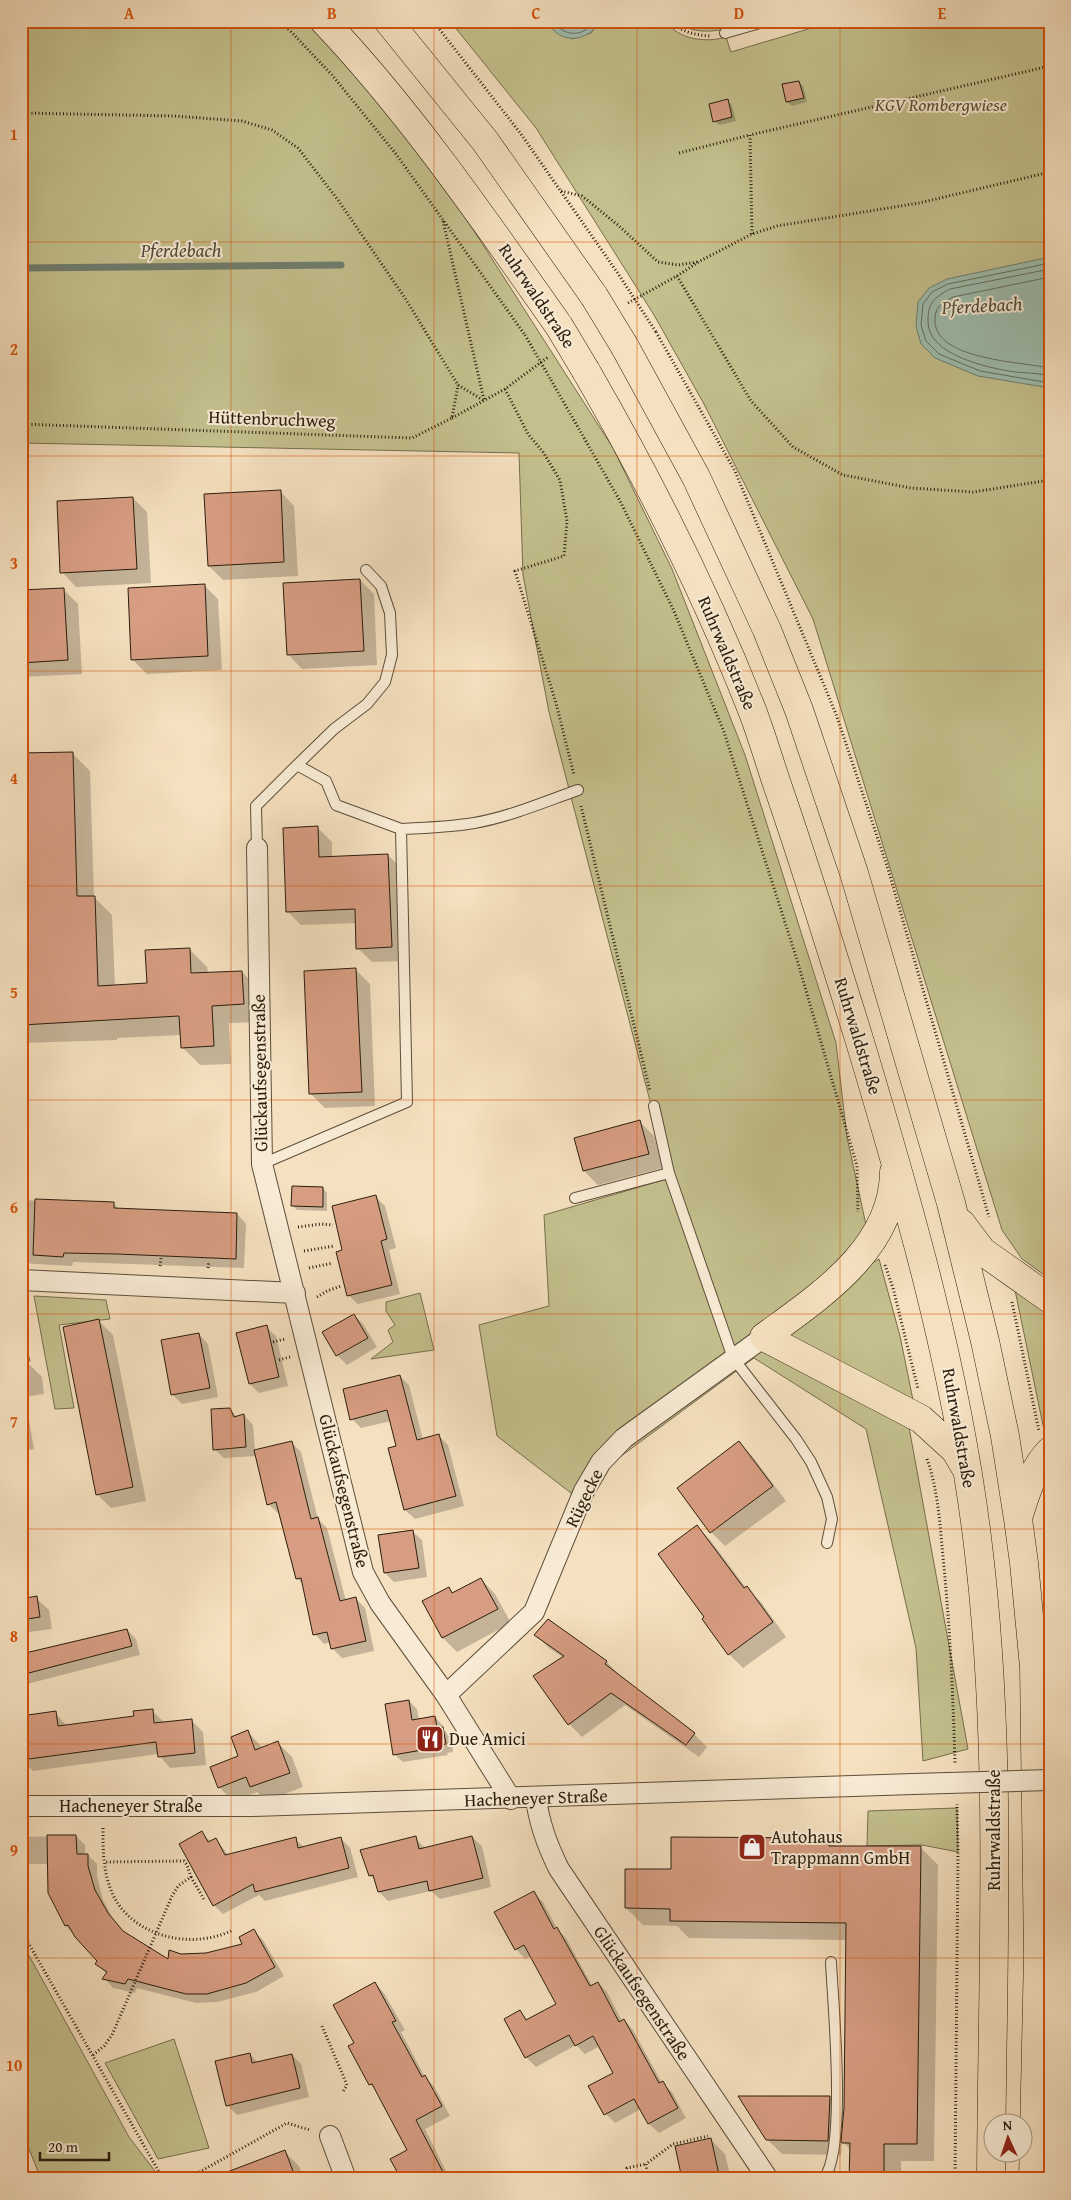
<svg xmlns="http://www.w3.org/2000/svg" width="1071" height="2200" viewBox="0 0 1071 2200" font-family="'Gentium Book Plus',serif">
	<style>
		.green { fill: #c3c08d; stroke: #766e4d }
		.water { fill: #9dbdae; stroke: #6f7d6e }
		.shadow { fill: #0003 }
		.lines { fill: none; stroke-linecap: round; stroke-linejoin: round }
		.shore { stroke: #646d5e; stroke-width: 1 }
		.stream { stroke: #6f7d6e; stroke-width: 7 }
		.building { fill: #d79d82; stroke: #2a1d0d }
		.service-casing { stroke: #5d4e3a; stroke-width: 12 }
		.minor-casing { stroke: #5d4e3a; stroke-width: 22 }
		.trunk-casing { stroke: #2a1d0d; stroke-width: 29 }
		.path { stroke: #2a1d0d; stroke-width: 3; stroke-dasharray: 1 2.5; stroke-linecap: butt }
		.service { stroke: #f8ebd5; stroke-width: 10 }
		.minor { stroke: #f8ebd5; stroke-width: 20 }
		.trunk { stroke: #f5e0bf; stroke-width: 28 }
		.minor-bridge-casing { stroke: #5d4e3a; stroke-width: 22; stroke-linecap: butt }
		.trunk-bridge-casing { stroke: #2a1d0d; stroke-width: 29; stroke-linecap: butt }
		.path-bridge { stroke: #2a1d0d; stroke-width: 3; stroke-dasharray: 1 2.5; stroke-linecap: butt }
		.minor-bridge { stroke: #f8ebd5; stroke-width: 20 }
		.trunk-bridge { stroke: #f5e0bf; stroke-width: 28 }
		.grid { fill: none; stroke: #d5530c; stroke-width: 1; stroke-opacity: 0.55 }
		.labels { text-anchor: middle; stroke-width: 4; stroke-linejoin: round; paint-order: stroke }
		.park-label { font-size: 18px; font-style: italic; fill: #584e33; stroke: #f8ebd5 }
		.street-label { font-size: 18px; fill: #2a1d0d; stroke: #f8ebd5 }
		.poi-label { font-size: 18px; fill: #2a1d0d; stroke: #f8ebd5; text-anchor: start }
		.water-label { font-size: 19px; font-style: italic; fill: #4c4d3d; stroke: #f8ebd5 }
		.neatline { fill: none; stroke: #d5530c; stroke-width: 2 }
		.grid-label { font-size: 16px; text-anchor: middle; font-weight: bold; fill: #d5530c }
	</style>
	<rect width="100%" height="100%" fill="#f5e0bf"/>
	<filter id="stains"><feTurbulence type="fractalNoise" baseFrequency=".004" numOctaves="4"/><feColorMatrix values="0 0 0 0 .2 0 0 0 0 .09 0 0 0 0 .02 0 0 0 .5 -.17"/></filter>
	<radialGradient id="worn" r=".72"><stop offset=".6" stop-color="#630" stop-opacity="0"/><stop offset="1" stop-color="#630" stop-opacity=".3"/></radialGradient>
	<path class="green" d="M21,21H307L430,162L613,448L672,569L745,755L836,1043L847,1137L874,1262L879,1259L900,1336L914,1405L904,1400L968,1749L923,1761L916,1648L866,1429L754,1358L571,1493L497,1436L479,1325L549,1306L544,1215L670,1178L549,712L523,575L519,453L21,443Z
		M450,21H547L551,28L572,39L591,33L600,21H666C678,40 707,43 726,37L731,52L835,21H1050V1279L1022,1259L1002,1230L813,619L704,404L654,315L536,128Z
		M675,21H721L724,29C706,33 690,32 675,21Z
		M1015,1290L1050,1313V1426L1044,1430Z
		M420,1293L434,1350L371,1359L393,1342L388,1330L395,1325L386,1311V1302Z
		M34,1296L106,1300L110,1319L59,1325L74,1408L55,1409Z
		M21,1339H24L30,1361L21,1363Z
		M957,1808L958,1852L922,1845L867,1846L868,1811Z
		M21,1941L129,2137L161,2179H41L21,2129Z
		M174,2039L209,2148L158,2159L105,2063Z"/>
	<path class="water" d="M547,21H600C588,43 559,45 547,21Z
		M1050,257V388L978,376L935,358L921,344L916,326L918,302L929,288L947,279Z"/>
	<path class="shadow" d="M799,82L803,86L807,102L792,106L787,102Z
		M727,101L732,105L736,121L719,125L715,121Z
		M280,491L294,506L298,576L223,580L209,566Z
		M133,498L147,512L151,583L76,587L62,572Z
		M360,580L374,594L377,665L302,669L288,654Z
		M204,585L218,599L222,670L147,674L133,660Z
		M64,590L78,604L82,674L21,677V592Z
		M72,753L90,771L94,897L112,915L115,986L148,985L189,949L207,967L208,973L242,972L260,990L261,1022L229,1023L231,1064L200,1065L182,1047L181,1035L117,1038V1040L21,1043V755Z
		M317,827L332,842V858L388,855L402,869L405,961L372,962L358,948L357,923L301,925L287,911Z
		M356,970L370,984L375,1106L325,1108L311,1094Z
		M640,1122L654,1136L663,1168L598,1185L584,1171L575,1139Z
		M323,1188L327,1193V1211L297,1210L292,1205Z
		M376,1197L385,1206L396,1248L389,1250L400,1294L358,1304L348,1295L344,1251Z
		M21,1200L114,1204L120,1210L237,1214L246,1224L244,1268L73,1262L72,1266L21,1263Z
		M354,1315L363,1324L377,1347L347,1365L337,1355Z
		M99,1321L113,1335L146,1501L111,1508L97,1494Z
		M266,1327L276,1336L288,1386L259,1393L250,1384Z
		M199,1334L208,1344L218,1397L182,1404L173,1395L162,1341Z
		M30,1365L42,1377L44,1394L25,1397L34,1449L21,1451V1367Z
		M400,1376L409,1385L423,1440L438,1435L448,1445L464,1506L415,1519L405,1510L389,1449L398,1446L391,1421L361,1428L352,1419Z
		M230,1409L237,1417L244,1415L253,1425L255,1451L291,1442L301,1452L318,1519L327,1528L346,1601L356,1599L365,1608L374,1651L342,1658L332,1648L331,1642L324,1644L315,1634L304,1585L297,1578L280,1513H278L268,1504L256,1456L224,1458L214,1449Z
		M739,1443L753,1457L786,1501L725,1546L711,1532L678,1489Z
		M697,1527L711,1541L746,1588L761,1602L786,1637L743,1668L729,1654L706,1617Z
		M412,1531L422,1540L427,1577L394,1582L385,1573Z
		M481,1579L495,1594L511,1623L457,1652L443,1638L424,1602L449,1588L454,1594Z
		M21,1583L24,1600L36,1598L49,1610L52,1629L21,1633Z
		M548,1621L607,1662L619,1675L694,1734L707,1747L699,1757L625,1705L582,1737L569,1724L564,1658L549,1648L536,1635Z
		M127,1630L136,1639L140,1655L27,1684L21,1678V1656Z
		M409,1701L417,1709L419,1720L435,1717L443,1726L444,1730L451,1737L453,1752L447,1753L448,1755L403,1762L394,1754Z
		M152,1711L164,1722L191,1720L203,1732L206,1765L170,1768L158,1754L33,1771L29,1767L21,1768V1717L55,1713L67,1726L135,1717Z
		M248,1732L263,1748L278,1743L292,1757L303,1787L266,1801L257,1792L233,1801L219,1787L240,1757Z
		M202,1833L211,1842L216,1839L229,1856L295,1839L305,1848L341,1839L350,1848L358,1877L265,1901L259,1895L223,1914L214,1905Z
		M76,1836L85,1845V1855H88L97,1864V1876L103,1900L116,1924L125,1934L169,1961L181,1955H206L244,1944L254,1931L263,1940L284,1976L256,1992L217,2002L196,2003L137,1988L135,1993L113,1988L104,1978L107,1974L97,1964L99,1961L66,1926L49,1893L47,1864H21V1837Z
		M472,1837L482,1846L491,1887L440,1899L431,1891L388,1901L379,1892L376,1881L370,1875L415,1838L425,1848Z
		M829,1839L837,1847L921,1848L938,1865L934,2161H901V2179H851V2150L842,2141L841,2155L782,2154L767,2139L829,2097L845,2113L847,1940L689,1938L677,1926L643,1925L626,1908L672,1870Z
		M533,1892L543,1902L558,1930L566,1938L592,1986L598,1983L607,1992L622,2021L624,2020L633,2030L662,2083L672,2092L686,2118L659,2133L649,2124L641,2109L615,2123L606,2114L615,2073L600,2046L585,2054L576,2045L536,2067L526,2057L520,2012L528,2020L558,2004L531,1956L525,1959L516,1949Z
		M375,1983L384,1993L405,2030L401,2032L426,2079L434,2086L450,2116L425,2129L450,2179H402L409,2151L377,2091L370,2084L355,2044Z
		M250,2054L258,2063L292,2055L301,2064L309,2097L237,2115L227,2105Z
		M711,2140L725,2154L731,2179H683Z
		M285,2152L299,2166L304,2179H238Z"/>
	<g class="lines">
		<path class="shore" d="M553,21C563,37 584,38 594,21
			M1050,263L948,284L932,292L923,304L921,325L926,341L939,354L980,371L1050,383
			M1050,269L950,289C934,298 928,302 928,321C927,355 988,368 1015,372C1026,373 1039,373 1050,376
			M1050,277L953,297C941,303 934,308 935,322C937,360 1023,362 1050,368"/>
		<path class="stream" d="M21,268L341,265"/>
	</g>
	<path class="building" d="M799,81L804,98L786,102L782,84Z
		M728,99L732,117L713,122L709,104Z
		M281,490L284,562L208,566L204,494Z
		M133,497L137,569L60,573L57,501Z
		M360,579L364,651L287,655L283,583Z
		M205,584L208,656L131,660L128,588Z
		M64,588L68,660L21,663V590Z
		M73,752L77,896H95L98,986L147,983L145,950L190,948L191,973L242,971L244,1004L212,1006L214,1046L181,1048L179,1016L21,1025V753Z
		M318,826L319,857L388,854L392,947L356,949L355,909L286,912L283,828Z
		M356,968L362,1092L309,1094L304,971Z
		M640,1120L649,1154L583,1171L574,1138Z
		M292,1186L323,1187V1207L291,1206Z
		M376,1195L387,1239L381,1241L392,1285L347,1296L336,1252L342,1250L332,1206Z
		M35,1199L114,1202V1208L237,1213L236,1259L117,1254L64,1253L63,1257L33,1255Z
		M354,1314L368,1338L336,1356L322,1332Z
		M99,1319L133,1487L96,1495L63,1327Z
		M267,1325L279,1377L249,1384L236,1333Z
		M199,1333L210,1388L171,1395L161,1340Z
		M400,1375L417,1440L439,1434L456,1496L404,1510L388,1448L396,1446L387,1410L350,1420L343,1389Z
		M230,1408L234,1417L244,1414L246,1447L213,1450L211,1409Z
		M292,1441L311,1519L318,1517L340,1601L356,1597L366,1641L331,1649L327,1632L313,1635L301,1578L296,1579L276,1502L267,1505L254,1450Z
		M739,1441L773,1486L710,1533L677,1488Z
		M697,1525L744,1588L747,1586L773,1622L728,1655L702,1619L704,1617L658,1554Z
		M413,1530L419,1568L384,1573L378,1535Z
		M481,1578L498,1609L442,1638L422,1601L449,1587L452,1593Z
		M37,1596L40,1617L21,1620V1599Z
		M548,1619L607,1661L605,1664L695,1733L686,1745L611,1693L568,1725L533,1676L564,1656L534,1635Z
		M127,1629L132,1646L21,1675V1654Z
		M409,1700L412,1720L435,1716L437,1728L443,1727L446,1744L440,1745V1747L393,1755L385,1704Z
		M153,1709L154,1723L192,1719L195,1753L158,1757L156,1742L21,1760V1716L56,1711L58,1726L134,1716L133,1711Z
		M248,1730L255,1750L278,1741L290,1773L250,1787L246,1777L218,1788L210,1767L238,1756L231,1737Z
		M202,1831L208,1842L216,1838L225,1855L296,1837L298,1848L341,1837L349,1868L255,1892L253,1884L213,1906L179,1844Z
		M47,1835H76L77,1854H88V1866L95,1890L108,1913L123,1931L168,1959L169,1950L181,1954L206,1953L242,1944L239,1937L254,1929L275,1967L246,1983L207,1994H186L128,1979L125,1984L102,1979L107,1972L95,1964L97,1961L75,1937L68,1925L65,1926L48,1893Z
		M416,1836L419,1849L472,1836L483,1878L429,1891L427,1881L378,1892L373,1875L369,1876L360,1850Z
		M671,1837L830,1838L829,1846H921L917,2144H884V2179H849L850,2143H842L841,2141L844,2108L846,1923L670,1921V1909L625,1908V1869H671Z
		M534,1891L554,1929L557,1927L590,1986L598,1982L619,2022L624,2019L659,2083L663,2081L678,2108L648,2124L634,2099L604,2115L588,2086L613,2073L593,2036L575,2046L569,2035L525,2058L504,2019L520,2010L526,2020L556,2004L524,1945L515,1950L494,1912Z
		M375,1982L396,2021L392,2022L422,2077L425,2075L442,2106L416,2120L443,2172L429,2179H401L390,2159L407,2150L372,2084L369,2085L348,2046L354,2043L333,2005Z
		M250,2053L252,2063L292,2054L300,2088L226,2106L215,2061Z
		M738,2096H830L828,2141L766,2140Z
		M711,2138L720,2179H682L675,2146Z
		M285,2150L296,2179H214V2177Z"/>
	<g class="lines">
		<defs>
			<path id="service" d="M725,33L767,21
				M297,765L334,729L367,704L385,682L392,655L390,613L381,586L366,570
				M257,848L256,806L297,765L326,781L336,805L401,829
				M654,1106L669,1173L733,1358L796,1439L811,1462L827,1497L832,1519L827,1543
				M262,1164L407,1102L401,829C425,828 450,827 474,823C509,817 544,802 578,790
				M575,1198L669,1173
				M824,2179C847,2147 833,2006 831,1962"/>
			<path id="minor" d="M257,848L262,1164L363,1572L380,1603L446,1695L511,1799
				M21,1280L295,1293
				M446,1695L534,1612L584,1491L601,1462L624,1438L764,1337
				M536,1798C539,1824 547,1845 559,1869L768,2179
				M21,1806H252L913,1784
				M330,2136L346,2179"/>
			<path id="trunk" d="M324,21C412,114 485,221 559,326
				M388,21L485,141L594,296
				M625,347L696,477L767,630L799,710L854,873L916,1084L951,1203L985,1341L1005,1436L1018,1519L1024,1563L1034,1667L1038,1955L1033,2179
				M586,371C649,480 706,593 752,710C762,736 770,764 779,790C808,874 834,958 860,1042C909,1205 956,1368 977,1537C1004,1750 992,1965 991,2179
				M894,1172C893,1249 820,1296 764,1337L921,1419L955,1450L965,1467
				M961,1223L982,1251L1050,1299
				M1019,1515C1026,1493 1033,1468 1050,1451"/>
		</defs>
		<use href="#service" class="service-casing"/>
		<use href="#minor" class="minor-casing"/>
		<use href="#trunk" class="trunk-casing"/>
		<path class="path" d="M281,21L332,75L396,154L525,335
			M433,21L521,134L619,275
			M670,21C681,32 695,35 710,36
			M21,113L174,116L242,121L272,130L298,148L338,200L405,298L458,385L483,400
			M679,153L750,135
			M561,191L582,196L619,226L658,262L678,265L697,262
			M443,221L484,400
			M752,234L750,135L1050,66
			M677,276L751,401L793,447L843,475L911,488L973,492L1050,480
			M628,303L677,276L700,261L752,234L777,226L919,203L1050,172
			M656,332L735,471L836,714L888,869L989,1217
			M551,380L620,501L673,609L724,732L798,963L857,1166L858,1212
			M505,389L528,434L543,452L560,480L567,521L564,556L515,571L556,703L574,775
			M452,418L505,389L548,357
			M21,424L412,438L452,418L458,385
			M1050,584L1045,583L1050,611
			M581,806L650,1091
			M298,1227L321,1224L333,1225
			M304,1251L334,1246
			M885,1265L893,1288L918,1389
			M160,1266L161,1258
			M208,1268L209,1261
			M309,1268L333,1263
			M317,1297L327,1291L341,1286
			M1012,1302L1039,1431
			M273,1342L285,1339
			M279,1360L290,1357
			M927,1459C938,1490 940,1524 943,1557C950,1626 953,1694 955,1763
			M103,1828C103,1851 103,1873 113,1895C134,1938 193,1950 233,1930
			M191,1877L205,1901
			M21,1930L163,2179
			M322,2026L347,2085L342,2093
			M93,2055L104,2046L112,2035L172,1896L178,1886L191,1877L187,1865L184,1861L104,1862
			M198,2173L201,2179
			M187,2179L287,2123L310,2130
			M593,2179L605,2176L607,2179
			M629,2179L627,2168L646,2164
			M648,2179L646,2164L673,2144L708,2136
			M955,2179L958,1852L957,1804"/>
		<use href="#service" class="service"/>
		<use href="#minor" class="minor"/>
		<use href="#trunk" class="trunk"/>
		<defs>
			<path id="minor-bridge" d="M913,1784L1050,1780"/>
			<path id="trunk-bridge" d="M594,296L625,347
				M559,326L586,371"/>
		</defs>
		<use href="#minor-bridge" class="minor-bridge-casing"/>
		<use href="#trunk-bridge" class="trunk-bridge-casing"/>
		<path class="path-bridge" d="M619,275L656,332
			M525,335L551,380"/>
		<use href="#minor-bridge" class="minor-bridge"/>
		<use href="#trunk-bridge" class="trunk-bridge"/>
	</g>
	<path class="grid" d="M231,21V2179M434,21V2179M637,21V2179M840,21V2179M21,242H1050M21,456H1050M21,671H1050M21,886H1050M21,1100H1050M21,1314H1050M21,1529H1050M21,1744H1050M21,1958H1050"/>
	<defs>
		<symbol id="restaurant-square" viewBox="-11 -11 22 22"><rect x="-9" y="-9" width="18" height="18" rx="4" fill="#8f2418" stroke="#f8ebd5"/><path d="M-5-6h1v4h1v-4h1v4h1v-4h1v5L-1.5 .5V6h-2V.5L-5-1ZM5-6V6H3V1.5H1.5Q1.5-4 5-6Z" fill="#fff"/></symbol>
		<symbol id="shop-square" viewBox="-11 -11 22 22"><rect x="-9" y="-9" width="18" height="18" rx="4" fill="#8f2418" stroke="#f8ebd5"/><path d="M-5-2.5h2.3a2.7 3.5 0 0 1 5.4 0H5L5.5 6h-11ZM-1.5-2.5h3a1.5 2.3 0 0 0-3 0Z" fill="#fff"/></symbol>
	</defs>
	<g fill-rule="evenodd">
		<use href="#restaurant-square" x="414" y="1723" width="32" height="32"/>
		<use href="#shop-square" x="736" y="1831" width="32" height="32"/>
	</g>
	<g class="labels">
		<g class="park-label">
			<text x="941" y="111">KGV Rombergwiese</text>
		</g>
		<g class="street-label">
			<text transform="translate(537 296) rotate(56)" y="6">Ruhrwaldstraße</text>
			<text transform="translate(272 419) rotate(2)" y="6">Hüttenbruchweg</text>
			<text transform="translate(727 653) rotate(67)" y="6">Ruhrwaldstraße</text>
			<text transform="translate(858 1036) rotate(73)" y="6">Ruhrwaldstraße</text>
			<text transform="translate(260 1073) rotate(-91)" y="6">Glückaufsegenstraße</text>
			<text transform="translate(959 1428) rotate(80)" y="6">Ruhrwaldstraße</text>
			<text transform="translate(344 1491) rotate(76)" y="6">Glückaufsegenstraße</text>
			<text transform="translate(584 1498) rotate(-64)" y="6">Rügecke</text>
			<text transform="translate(536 1798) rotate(-2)" y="6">Hacheneyer Straße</text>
			<text x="131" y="1812">Hacheneyer Straße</text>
			<text transform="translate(994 1830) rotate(-90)" y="6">Ruhrwaldstraße</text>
			<text transform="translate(642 1993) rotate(56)" y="6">Glückaufsegenstraße</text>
		</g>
		<g class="poi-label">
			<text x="449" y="1745">Due Amici</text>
			<text x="771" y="1843">Autohaus<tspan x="771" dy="21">Trappmann GmbH</tspan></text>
		</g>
		<g class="water-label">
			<text x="181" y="257">Pferdebach</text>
			<text transform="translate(982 305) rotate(-3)" y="7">Pferdebach</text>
		</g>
	</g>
	<rect width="1071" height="2200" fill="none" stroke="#f5e0bf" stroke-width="55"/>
	<g transform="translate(1008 2138) rotate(357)"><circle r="24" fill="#f8ebd5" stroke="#a69985"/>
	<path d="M0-4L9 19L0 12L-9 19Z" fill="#8f2418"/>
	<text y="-8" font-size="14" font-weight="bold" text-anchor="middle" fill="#2a1d0d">N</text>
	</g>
	<path d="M40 2152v8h69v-8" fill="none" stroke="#2a1d0d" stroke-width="2.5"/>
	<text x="48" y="2152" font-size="15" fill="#2a1d0d" stroke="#f8ebd5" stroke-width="4" paint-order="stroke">20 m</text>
	<rect x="28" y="28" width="1016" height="2144" class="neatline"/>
	<g class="grid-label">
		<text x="129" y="19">A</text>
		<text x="332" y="19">B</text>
		<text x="536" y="19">C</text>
		<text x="739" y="19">D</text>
		<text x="942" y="19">E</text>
		<text x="14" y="140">1</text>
		<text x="14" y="355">2</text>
		<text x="14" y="569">3</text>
		<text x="14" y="784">4</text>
		<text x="14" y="998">5</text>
		<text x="14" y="1213">6</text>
		<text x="14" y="1427">7</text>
		<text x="14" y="1642">8</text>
		<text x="14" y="1856">9</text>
		<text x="14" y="2071">10</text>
	</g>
	<rect width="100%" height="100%" filter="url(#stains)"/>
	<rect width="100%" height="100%" fill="url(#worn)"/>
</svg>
